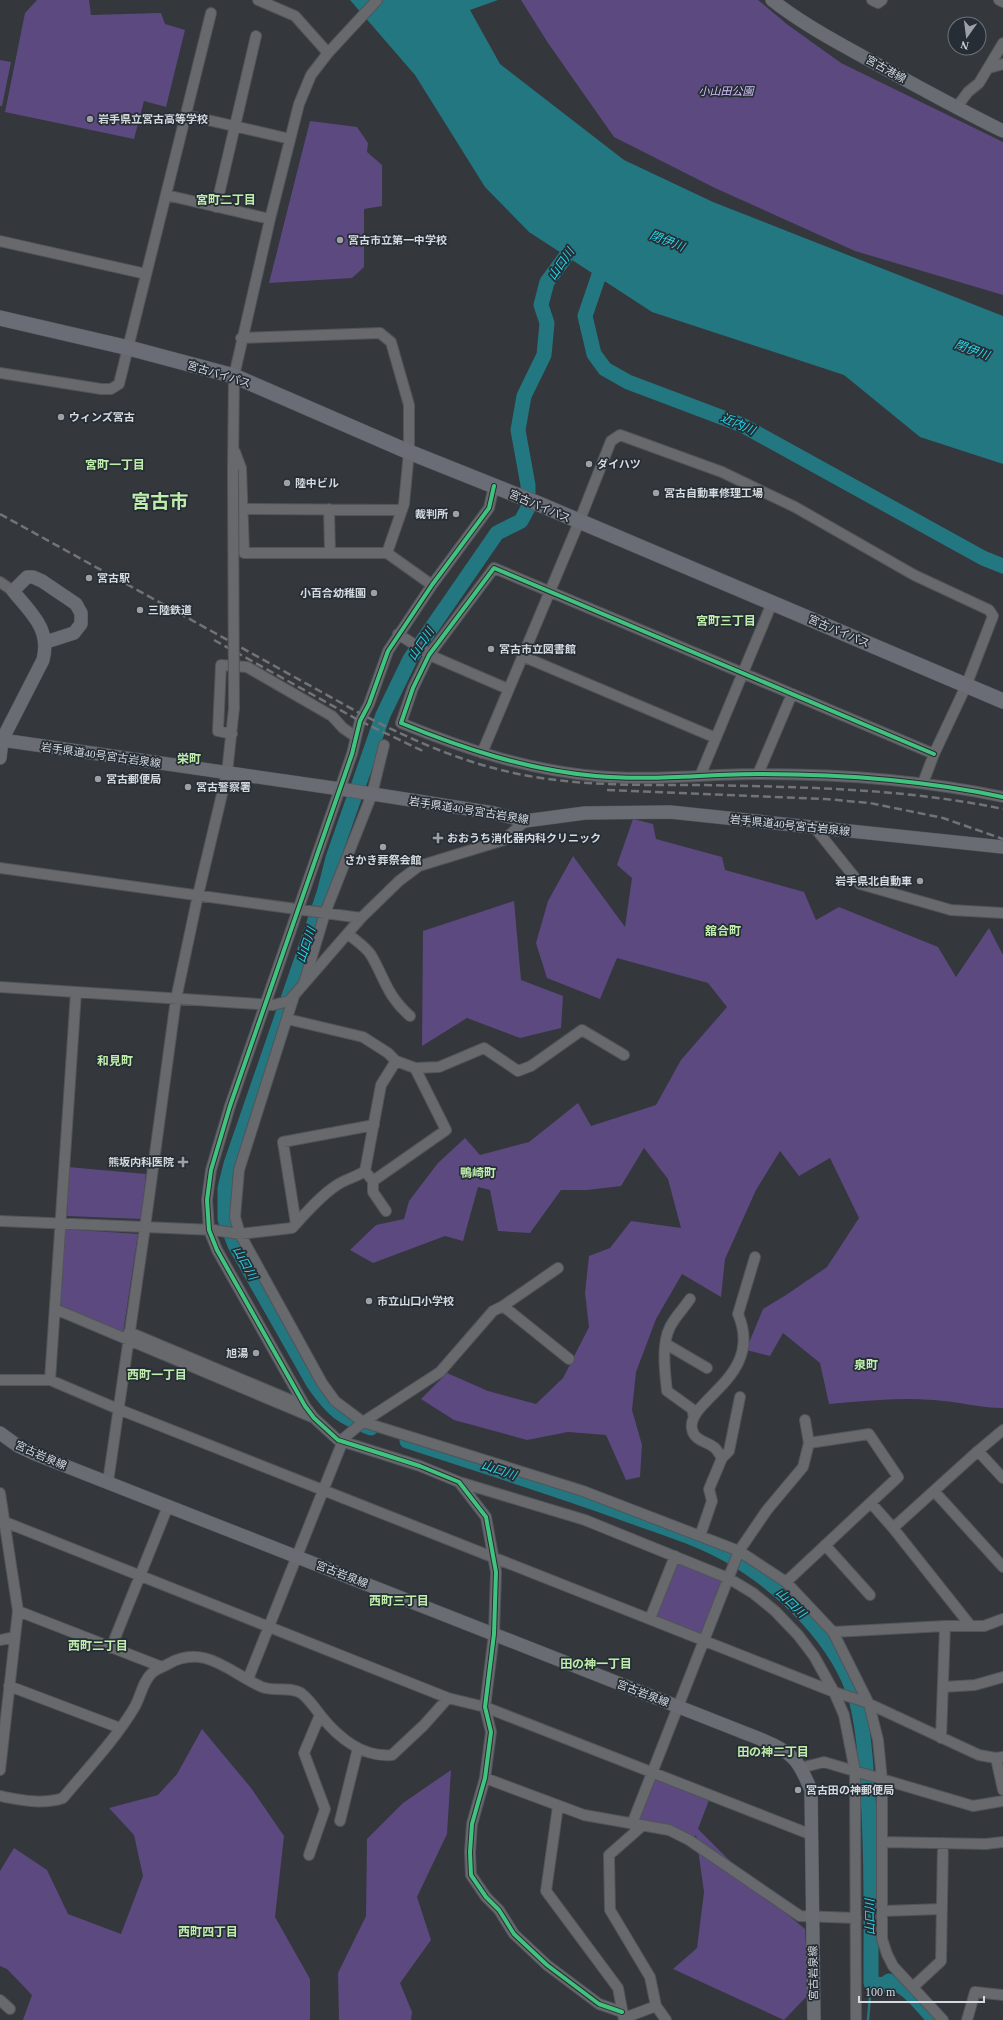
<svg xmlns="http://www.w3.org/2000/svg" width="1003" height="2020" viewBox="0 0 1003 2020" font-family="'Times New Roman','Noto Sans JP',serif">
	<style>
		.green { fill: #5c4980 }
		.water { fill: #237780 }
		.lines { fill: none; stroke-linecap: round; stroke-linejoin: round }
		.stream { stroke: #237780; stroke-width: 2.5 }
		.river { stroke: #237780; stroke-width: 15 }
		.minor-casing { stroke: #515458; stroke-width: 12 }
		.major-casing { stroke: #515458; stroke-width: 14 }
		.highway-casing { stroke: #515458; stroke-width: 16 }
		.minor { stroke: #67696c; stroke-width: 10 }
		.major { stroke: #696d73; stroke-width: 13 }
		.highway { stroke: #6a6d76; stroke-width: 15 }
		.rail { stroke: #717377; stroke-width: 2.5; stroke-dasharray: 8 4; stroke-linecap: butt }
		.minor-bridge-casing { stroke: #515458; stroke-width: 12; stroke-linecap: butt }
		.minor-bridge { stroke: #67696c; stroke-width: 10 }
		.cycleway-casing { stroke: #262d35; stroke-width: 6 }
		.cycleway { stroke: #40c37c; stroke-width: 4 }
		.poi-dot { fill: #9da1a6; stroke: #262d35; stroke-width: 1.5 }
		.labels { text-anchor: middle; stroke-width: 3.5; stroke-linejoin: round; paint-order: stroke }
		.street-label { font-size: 11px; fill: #d5dadf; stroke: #262d35 }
		.park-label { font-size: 11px; font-style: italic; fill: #d2c1fa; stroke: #262d35 }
		.poi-label { font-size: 11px; font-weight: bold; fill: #d5dadf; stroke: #262d35; text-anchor: start }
		.neighbourhood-label { font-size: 12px; font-weight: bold; fill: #beedab; stroke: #262d35 }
		.water-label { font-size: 12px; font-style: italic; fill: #20d9eb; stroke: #262d35 }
		.town-label { font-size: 19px; font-weight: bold; fill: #beedab; stroke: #262d35 }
	</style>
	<rect width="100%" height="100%" fill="#34373c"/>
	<path class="green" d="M37,0H89L91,15L161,13L165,24L185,30L166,107L144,101L134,139L5,112L25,13Z
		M521,0H758L788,25L841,63L1003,142V295L855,251L715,188L614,137L548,43Z
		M0,60L11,62L2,106H0Z
		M310,121L357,127L368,143L367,152L382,165V206L364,209V267L352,278L269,283Z
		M633,819L653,824L656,839L722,857L725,870L804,892L816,920L839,907L938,947L956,977L989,928L1003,955V1408C979,1408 957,1401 933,1400C898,1397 864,1401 829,1404L820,1363L783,1333L770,1356L746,1350L763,1309L786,1295L827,1267L859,1218L830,1158L799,1176L780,1151L756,1190L725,1259L721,1297L682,1274L656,1319L636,1372L632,1410L642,1445L640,1477L626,1480L606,1435L568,1432L527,1440L454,1420L421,1399L447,1373L488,1391L536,1404L563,1378L589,1327L585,1293L589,1256L610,1248L631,1221L681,1228L668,1179L644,1148L621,1186L587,1190H561L530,1233L498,1231L490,1190L478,1187L463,1241L445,1236L373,1263L350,1250L376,1225L404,1219L409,1201L438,1163L465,1138L480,1155L529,1142L578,1103L591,1126L656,1105L681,1060L727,1007L708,983L617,958L600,999L547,978L536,943L548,901L573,856L625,927L632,878L617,865Z
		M514,901L521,980L563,996L561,1028L520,1038L467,1018L422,1046L423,931Z
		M68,1167L146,1174L141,1219L67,1216Z
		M64,1229L138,1234L123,1333L58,1304Z
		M677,1560L725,1580L702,1635L654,1616Z
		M202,1729L251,1788L284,1836L275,1917L310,1979V2020H23L32,1995L7,1969L0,1966V1871L14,1848L47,1870L68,1914L121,1934L143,1876L134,1835L109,1808L158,1795L177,1774Z
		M451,1770L447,1834L417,1897L431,1940L400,1983L412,2012L411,2020H339L338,1973L366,1916L367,1839L403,1803Z
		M655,1778L709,1800L698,1829L762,1893L805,1929L809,1994L784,2020L673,1969L697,1948L704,1892L696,1835L694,1838L671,1826L638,1819Z"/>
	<path class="water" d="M350,0H498L470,10L500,64L624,160L713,202L1003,316V464L920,437L844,375L652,312L529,232L485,187L415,75Z"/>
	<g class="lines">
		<path class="stream" d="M868,2020L871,1983"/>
		<path class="river" d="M608,259L600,272L585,316L594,354L605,369L628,382L742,425L983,558L1003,566
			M371,1428C341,1417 333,1411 314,1384L235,1245L225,1219V1188L231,1164L308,941L324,893L333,858L383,715L410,659L497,533L521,521L528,508V485L518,430L524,396L544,355L547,323L541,305L547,282L578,240
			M407,1441C483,1466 559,1489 634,1517C666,1528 700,1539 730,1556C781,1585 839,1641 856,1699C863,1725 865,1754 867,1781C872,1848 871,1916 871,1983L883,1985L889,1981C908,1986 921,2006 935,2020"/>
		<defs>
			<path id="minor" d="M258,0L295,16L328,53
				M872,0L878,3L882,0
				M999,0L1003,2
				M989,68L1003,64
				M956,108L968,92L979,83L1003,43
				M186,115L290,139
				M166,195L270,219
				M216,207L256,36
				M0,241L146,274
				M241,338L380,333L391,342L409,405V452L404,504L387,553
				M0,373L101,389H111L119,384L211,13
				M235,452L241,468L244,553H387L432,585
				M233,470L234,376L270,219L299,104L311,75L328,53L377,0
				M494,486L489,508L432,585L388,651L369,704L360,721L352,754L230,1106L211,1170L207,1200L209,1230L217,1250L305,1406L314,1418L338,1440L420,1466L459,1482L486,1517L496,1572L494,1634L485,1707L491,1732L485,1778L472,1824L470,1852L471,1875L486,1897L499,1910L514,1934L547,1965L599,2004L622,2012
				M241,509L402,510
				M329,509L330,553
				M0,582L13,591
				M398,634L434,657L508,689
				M522,656L716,738
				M232,734L218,731L221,665L247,667L332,716L343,728L356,737
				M482,753L579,522L611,441L620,435L722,472L753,487L795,507L914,575L989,610L993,616L966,686L934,754L923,783
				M934,754L494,568L429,655L413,688L401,723C464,749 528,770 596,776C650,781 705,774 759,774C841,774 923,780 1003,797
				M758,774L792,694
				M700,776L772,603
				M815,828L860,884L951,910L1003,913
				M0,868L361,918
				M348,934C355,940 366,947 371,955C385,979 387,996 410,1016
				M304,983L325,913L372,794L384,745
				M0,987L273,1005L289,1001L361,918L399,881L419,866L504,840L525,821
				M294,996L239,1170L235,1217L240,1234L322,1383L335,1401L363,1422L583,1491L739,1551L786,1582L833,1632L869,1704L878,1740L882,1780V1939L887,1954L893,1966L943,2020
				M415,1068L439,1067L484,1048L518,1071L531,1066L582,1030L624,1055
				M365,1171L373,1181L446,1130L415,1068L396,1061
				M373,1181V1192L386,1211
				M0,1221L145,1227L214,1230L240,1234L292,1228C306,1213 320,1196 337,1185C346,1179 356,1177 365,1171L381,1085L396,1061L388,1053L363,1037L287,1019
				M296,1224L283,1142L374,1125
				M690,1299C684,1308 675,1317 670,1327C661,1345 665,1372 667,1391L692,1409L694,1417
				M503,1306L569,1359
				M55,1309L314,1418
				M129,1332L305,1406
				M666,1344L707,1368
				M0,1380H50L118,1409L834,1692L863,1701L979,1755L996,1758L1003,1757
				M50,1380L76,992
				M978,1451L1003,1430
				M722,1458L729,1451L740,1397
				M108,1482L145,1227L176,999L198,895L227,773L234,708
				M459,1482L585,1520L728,1578L753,1593L775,1611L798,1635L814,1656L834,1692L844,1715L855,1771L856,2020
				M934,1491L1003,1567
				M0,1493L18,1611L0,1770
				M871,1503L893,1528L978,1451L1003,1478
				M5,1522L448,1698L485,1707L812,1835
				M893,1528L970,1625
				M700,1536L712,1501L709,1489L722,1458C720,1455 717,1450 715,1448C707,1441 694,1441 692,1429C686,1400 765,1377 738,1314L755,1257
				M825,1545L870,1595
				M786,1582L898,1477L869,1434L809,1443
				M18,1611L162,1667
				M650,1619L675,1556
				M833,1632L945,1626H984L1003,1619
				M0,1640L15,1637
				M111,1648L168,1506
				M248,1679L344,1438L363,1422L440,1372L493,1311L503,1306L558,1268
				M9,1686L120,1728
				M943,1687L975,1685L1003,1677
				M941,1738L945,1626
				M996,1758L1003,1790
				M800,1768L824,1762L973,1806L1003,1801
				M485,1778L584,1815L669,1830L689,1840L800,1916L856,1918
				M0,1796C21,1800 43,1805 63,1798C87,1769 115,1740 134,1708C141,1697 142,1682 152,1673C156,1669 163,1667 168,1664C205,1643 230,1673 262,1687C274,1692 289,1686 301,1693C309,1699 315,1708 321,1716C338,1737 363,1758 392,1755L424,1725L448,1698
				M558,1806L546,1891L618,1988L624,2020
				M340,1821L358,1748
				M632,1824L739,1551L767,1510L803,1467L809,1443L805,1420
				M642,1826L609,1855L610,1910L650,1977L656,2006
				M883,1842L986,1844L1003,1842
				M309,1855L325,1809L304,1753L320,1715
				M883,1911L942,1909
				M913,1987L941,1961L943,1843
				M0,2000L10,2009
				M624,2018L656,2006L666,2020
				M967,2020L975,1992L1003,1995"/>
			<path id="major" d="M772,0C805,26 844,46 882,67C922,89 962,111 1003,131
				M2,740L43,660C51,629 31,613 13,591L27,577H33L42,581L76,604L81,613V624L74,633L46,642
				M0,758L2,740L347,790L494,813L525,821L585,813L670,812L1003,847
				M0,1433L18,1446L35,1454L740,1731C757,1738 780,1745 793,1758C802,1767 806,1779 811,1790L814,2020"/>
			<path id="highway" d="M0,318L129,348L234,376L409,452L539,504L1003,701"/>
		</defs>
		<use href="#minor" class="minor-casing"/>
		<use href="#major" class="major-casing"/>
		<use href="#highway" class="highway-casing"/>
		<use href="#minor" class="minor"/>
		<use href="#major" class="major"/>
		<use href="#highway" class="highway"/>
		<path class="rail" d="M0,514L363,715C418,743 468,765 529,776C585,786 642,785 699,785C801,787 903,788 1003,809
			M214,640L360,721L425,752
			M607,790L825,799L870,803L943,818L1003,839"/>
		<defs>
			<path id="minor-bridge" d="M233,470L234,708"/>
		</defs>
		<use href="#minor-bridge" class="minor-bridge-casing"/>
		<use href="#minor-bridge" class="minor-bridge"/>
		<defs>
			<path id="cycleway" d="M494,486L489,508L432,585L388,651L369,704L360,721L352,754L230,1106L211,1170L207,1200L209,1230L217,1250L305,1406L314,1418L338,1440L420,1466L459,1482L486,1517L496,1572L494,1634L485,1707L491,1732L485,1778L472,1824L470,1852L471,1875L486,1897L499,1910L514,1934L547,1965L599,2004L622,2012
				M934,754L494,568L429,655L413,688L401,723C464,749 528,770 596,776C650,781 705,774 759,774C841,774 923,780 1003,797"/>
		</defs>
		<use href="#cycleway" class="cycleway-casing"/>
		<use href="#cycleway" class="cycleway"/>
	</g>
	<g class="poi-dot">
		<circle cx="90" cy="119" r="4"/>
		<circle cx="340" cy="240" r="4"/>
		<circle cx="61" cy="417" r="4"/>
		<circle cx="589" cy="464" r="4"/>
		<circle cx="287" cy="483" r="4"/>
		<circle cx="656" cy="493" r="4"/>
		<circle cx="456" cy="514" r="4"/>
		<circle cx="89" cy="578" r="4"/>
		<circle cx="374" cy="593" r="4"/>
		<circle cx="140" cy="610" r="4"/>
		<circle cx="491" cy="649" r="4"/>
		<circle cx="98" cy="779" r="4"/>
		<circle cx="188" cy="787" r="4"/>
		<path d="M436 832h4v4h4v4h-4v4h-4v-4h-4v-4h4z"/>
		<circle cx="383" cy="847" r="4"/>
		<circle cx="920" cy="881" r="4"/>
		<path d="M181 1156h4v4h4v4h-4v4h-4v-4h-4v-4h4z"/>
		<circle cx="369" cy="1301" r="4"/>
		<circle cx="256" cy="1353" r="4"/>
		<circle cx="798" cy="1790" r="4"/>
	</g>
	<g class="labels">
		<g class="street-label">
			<text transform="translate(886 69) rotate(29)" y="4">宮古港線</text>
			<text transform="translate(219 374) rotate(17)" y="4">宮古バイパス</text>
			<text transform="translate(540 506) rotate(23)" y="4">宮古バイパス</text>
			<text transform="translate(839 631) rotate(23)" y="4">宮古バイパス</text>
			<text transform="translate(101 755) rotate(8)" y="4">岩手県道40号宮古岩泉線</text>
			<text transform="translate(469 810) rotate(9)" y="4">岩手県道40号宮古岩泉線</text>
			<text transform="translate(790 825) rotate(6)" y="4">岩手県道40号宮古岩泉線</text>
			<text transform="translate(41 1455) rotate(24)" y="4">宮古岩泉線</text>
			<text transform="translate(342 1574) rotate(21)" y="4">宮古岩泉線</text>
			<text transform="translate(643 1693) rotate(21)" y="4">宮古岩泉線</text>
			<text transform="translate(813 1973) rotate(-91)" y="4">宮古岩泉線</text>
		</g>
		<g class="park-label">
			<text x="726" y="95">小山田公園</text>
		</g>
		<g class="poi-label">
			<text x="98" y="123">岩手県立宮古高等学校</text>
			<text x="348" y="244">宮古市立第一中学校</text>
			<text x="69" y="421">ウィンズ宮古</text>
			<text x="597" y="468">ダイハツ</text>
			<text x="295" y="487">陸中ビル</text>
			<text x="664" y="497">宮古自動車修理工場</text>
			<text x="448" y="518" text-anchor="end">裁判所</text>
			<text x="97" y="582">宮古駅</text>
			<text x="366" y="597" text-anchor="end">小百合幼稚園</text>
			<text x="148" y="614">三陸鉄道</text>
			<text x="499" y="653">宮古市立図書館</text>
			<text x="106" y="783">宮古郵便局</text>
			<text x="196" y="791">宮古警察署</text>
			<text x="447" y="842">おおうち消化器内科クリニック</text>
			<text x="383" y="864" text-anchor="middle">さかき葬祭会館</text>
			<text x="912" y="885" text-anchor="end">岩手県北自動車</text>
			<text x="174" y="1166" text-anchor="end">熊坂内科医院</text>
			<text x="377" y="1305">市立山口小学校</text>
			<text x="248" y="1357" text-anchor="end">旭湯</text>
			<text x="806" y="1794">宮古田の神郵便局</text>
		</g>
		<g class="neighbourhood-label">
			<text x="226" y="204">宮町二丁目</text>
			<text x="115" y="469">宮町一丁目</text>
			<text x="726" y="625">宮町三丁目</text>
			<text x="189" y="763">栄町</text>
			<text x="723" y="935">舘合町</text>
			<text x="115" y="1065">和見町</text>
			<text x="478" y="1177">鴨崎町</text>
			<text x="866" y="1369">泉町</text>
			<text x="157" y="1379">西町一丁目</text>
			<text x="399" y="1605">西町三丁目</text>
			<text x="98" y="1650">西町二丁目</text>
			<text x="596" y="1668">田の神一丁目</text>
			<text x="773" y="1756">田の神二丁目</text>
			<text x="208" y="1936">西町四丁目</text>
		</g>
		<g class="water-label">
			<text transform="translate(667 241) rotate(21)" y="4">閉伊川</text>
			<text transform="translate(561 264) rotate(-55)" y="4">山口川</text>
			<text transform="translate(972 350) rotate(20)" y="4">閉伊川</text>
			<text transform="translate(738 424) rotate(24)" y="4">近内川</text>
			<text transform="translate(421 644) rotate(-56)" y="4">山口川</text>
			<text transform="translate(306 945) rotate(-72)" y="4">山口川</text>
			<text transform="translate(245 1263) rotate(61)" y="4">山口川</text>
			<text transform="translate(499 1470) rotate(19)" y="4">山口川</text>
			<text transform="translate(791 1603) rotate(44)" y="4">山口川</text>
			<text transform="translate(870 1917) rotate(-91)" y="4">山口川</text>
		</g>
		<g class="town-label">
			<text x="160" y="508">宮古市</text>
		</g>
	</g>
	<g transform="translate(967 36) rotate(194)"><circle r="19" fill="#262d35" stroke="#6c7279"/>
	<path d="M0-3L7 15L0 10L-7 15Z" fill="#9da1a6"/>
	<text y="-6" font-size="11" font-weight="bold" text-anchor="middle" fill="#d5dadf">N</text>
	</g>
	<path d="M859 1996v6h125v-6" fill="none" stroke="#d5dadf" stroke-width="2"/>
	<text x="865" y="1996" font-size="12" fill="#d5dadf" stroke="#262d35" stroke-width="3" paint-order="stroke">100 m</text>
</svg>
